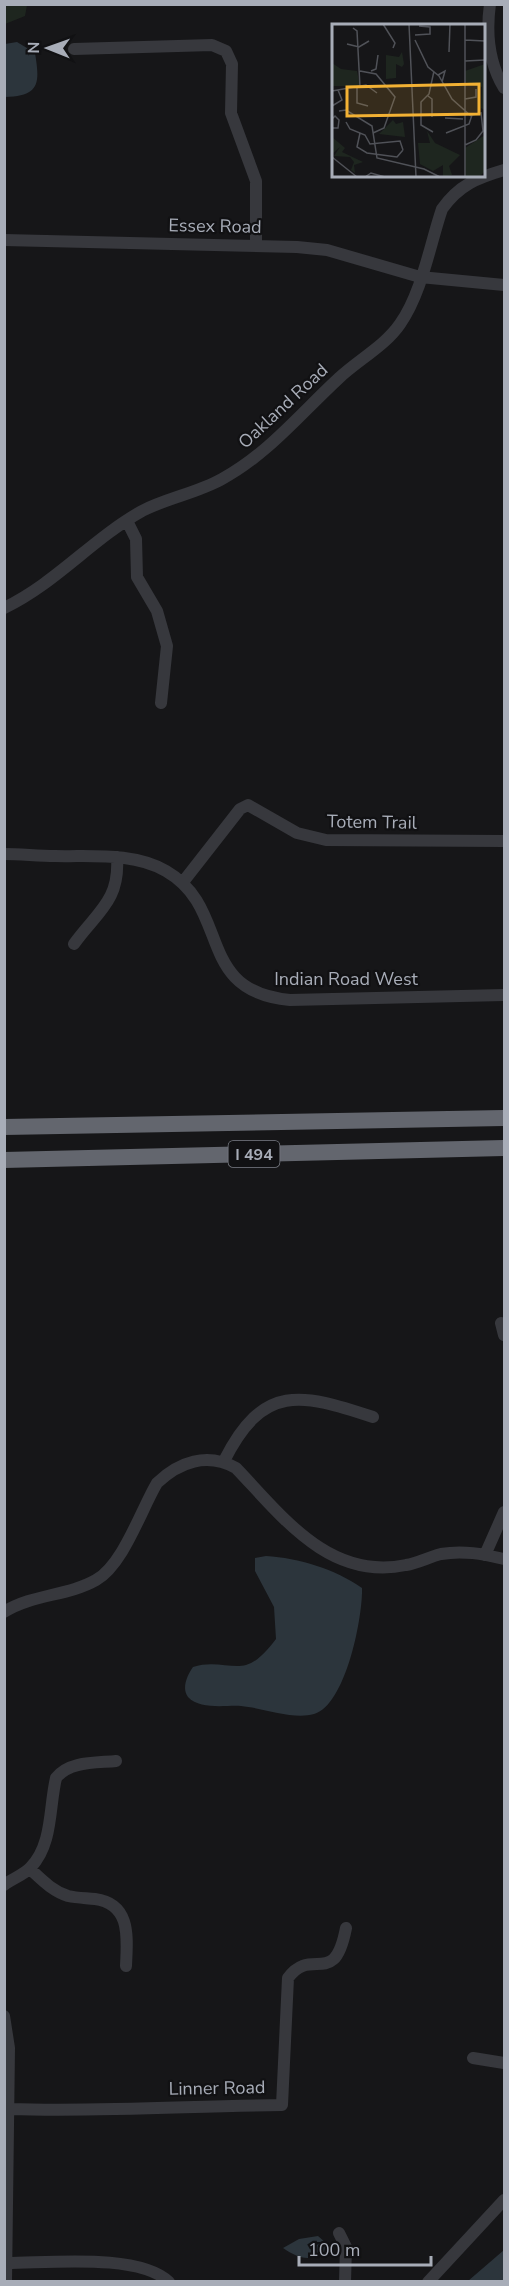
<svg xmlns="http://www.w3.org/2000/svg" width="509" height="2286" viewBox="0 0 509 2286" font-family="'Nunito Sans',sans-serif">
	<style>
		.green { fill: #1e261f }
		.water { fill: #2c353c }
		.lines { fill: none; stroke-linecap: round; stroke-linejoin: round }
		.minor { stroke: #37383d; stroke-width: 12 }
		.highway { stroke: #63666e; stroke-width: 16 }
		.labels { text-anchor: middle; stroke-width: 4.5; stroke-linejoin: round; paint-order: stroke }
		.shield { fill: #111113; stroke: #7b7e86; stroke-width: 1.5 }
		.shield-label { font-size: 16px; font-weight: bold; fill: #a8adb8 }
		.street-label { font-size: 18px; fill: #a8adb8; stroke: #111113 }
		.inset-road { fill: none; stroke: #505258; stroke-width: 1.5 }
		.view { fill: #f2b134; fill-opacity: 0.15; stroke: #f2b134; stroke-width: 3 }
		.inset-edge { fill: none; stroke: #a8adb8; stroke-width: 3 }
	</style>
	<rect width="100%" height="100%" fill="#161618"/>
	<path class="green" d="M5,4L27,5L25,16L5,24Z"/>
	<path class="water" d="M17,42L35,53C40,83 40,96 5,97V44Z
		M266,1556C299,1558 335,1569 362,1588C363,1616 346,1705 314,1714C293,1720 263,1708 241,1706C225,1705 200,1710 188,1697C181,1688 188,1674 193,1667C214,1660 232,1669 246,1665C258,1662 269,1648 276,1639L274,1607L255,1571V1558Z
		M318,2236L326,2243L324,2253C308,2262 298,2258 283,2248L299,2239Z
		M504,2250V2281H468Z"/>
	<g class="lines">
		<path class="minor" d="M490,4C486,33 489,63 504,88
			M74,49L212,45L226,51L232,64L231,113L256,181V244
			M4,240L297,247L327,250L420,277L504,285
			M127,521L136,539L137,577L157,611L167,646L161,703
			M4,608C56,583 92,539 142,511C167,498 197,493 222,479C268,454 301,413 339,378C358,360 385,346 400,324C422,293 430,244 442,209C459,185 477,178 504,170
			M4,854C21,854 38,856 55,856C91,857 133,852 166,871C232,909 194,991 290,1000L504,995
			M183,882L240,809L248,805L297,833L326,840L504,841
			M74,944C97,912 120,901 117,857
			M501,1323L504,1335
			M224,1461C263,1383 301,1393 373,1417
			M485,1555L504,1512
			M4,1612C33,1594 68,1596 96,1580C123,1565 141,1510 157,1483C179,1462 207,1452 236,1468C282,1516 329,1581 406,1565C418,1563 429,1557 441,1554C463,1550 483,1554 504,1559
			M30,1869C41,1879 52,1891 68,1896C77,1898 86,1898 95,1899C132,1904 127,1939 126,1966
			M4,1885C13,1878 24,1875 31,1867C53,1844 49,1807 56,1778C69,1761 96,1763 116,1761
			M4,2016L9,2048L6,2282
			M473,2058L504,2063
			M10,2109C101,2112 191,2106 282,2105L288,1978C312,1945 334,1990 346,1928
			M339,2233L346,2247L345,2282
			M7,2263C49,2263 139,2253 169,2282
			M428,2282L504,2200"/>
		<path class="highway" d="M4,1127L504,1118
			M4,1160L504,1148"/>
	</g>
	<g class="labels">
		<rect class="shield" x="228.5" y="1141" width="51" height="26" rx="4.5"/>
		<g class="shield-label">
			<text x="254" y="1160">I 494</text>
		</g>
		<g class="street-label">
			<text transform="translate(215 226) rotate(1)" y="6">Essex Road</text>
			<text transform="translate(283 406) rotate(-43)" y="6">Oakland Road</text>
			<text transform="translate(372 822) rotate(1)" y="6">Totem Trail</text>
			<text x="346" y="985">Indian Road West</text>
			<text transform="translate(217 2088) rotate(-1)" y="6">Linner Road</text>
		</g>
	</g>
	<g transform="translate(332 24)">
		<rect width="153" height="153" fill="#161618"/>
		<path d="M70,28L72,40L70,43L64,40V54L54,55V31L67,33ZM0,39L9,45L25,47L28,62H0ZM153,40V86L149,84L150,63L133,58V47ZM61,96L64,100L71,98L73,113L47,110ZM95,107L103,119L128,131L117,142L120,151L111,153V141L101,147L88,140L86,119H98ZM153,111V147L147,153H133V124ZM0,113L13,124L10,128L31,138L22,141L23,149L19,146L22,138L18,133L2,132L8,123L0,130Z" fill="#1e261f"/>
		<path class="inset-road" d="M51,0L63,19L61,24M77,0L84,153M21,4L25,7L28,63M83,11L98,10V3L87,2M83,16L96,43L107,52L120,75L139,92M133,16L153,17M15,20L27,23L37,17M117,28L118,0M133,37L153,36M28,47L44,50L63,73L52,104L41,109M39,47L44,45L46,31M106,51L113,47L110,58M25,63V79L36,82M0,67L34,61L45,69M96,72L100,75V93M133,75L144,73V65M0,82L10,76L6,66M7,87L14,86L40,102L45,134L92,145L108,153M113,94L131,95M0,95L3,92L7,96L6,104H0M14,98L18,105L33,111L38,120L68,117L71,126M101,108L89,101V78L97,70L102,47M28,109L25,123L35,129L65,133L71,126M114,109L137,100L140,91L149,89L151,107L144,116L133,121M0,133L25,153M33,153L39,149L53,153M133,153V0"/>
		<path class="view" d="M147,60V90L15,92V63Z"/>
		<rect width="153" height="153" class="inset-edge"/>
	</g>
	<rect width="509" height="2286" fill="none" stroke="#a8adb8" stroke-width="12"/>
	<g transform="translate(48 48) rotate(271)" stroke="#111113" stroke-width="4.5" paint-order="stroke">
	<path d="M0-4.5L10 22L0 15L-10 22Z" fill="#a8adb8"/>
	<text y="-9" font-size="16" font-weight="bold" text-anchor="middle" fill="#a8adb8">N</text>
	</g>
	<path d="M299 2256v9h132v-9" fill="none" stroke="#a8adb8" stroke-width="3"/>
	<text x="308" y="2256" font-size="18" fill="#a8adb8" stroke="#111113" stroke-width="4.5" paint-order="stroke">100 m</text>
</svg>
